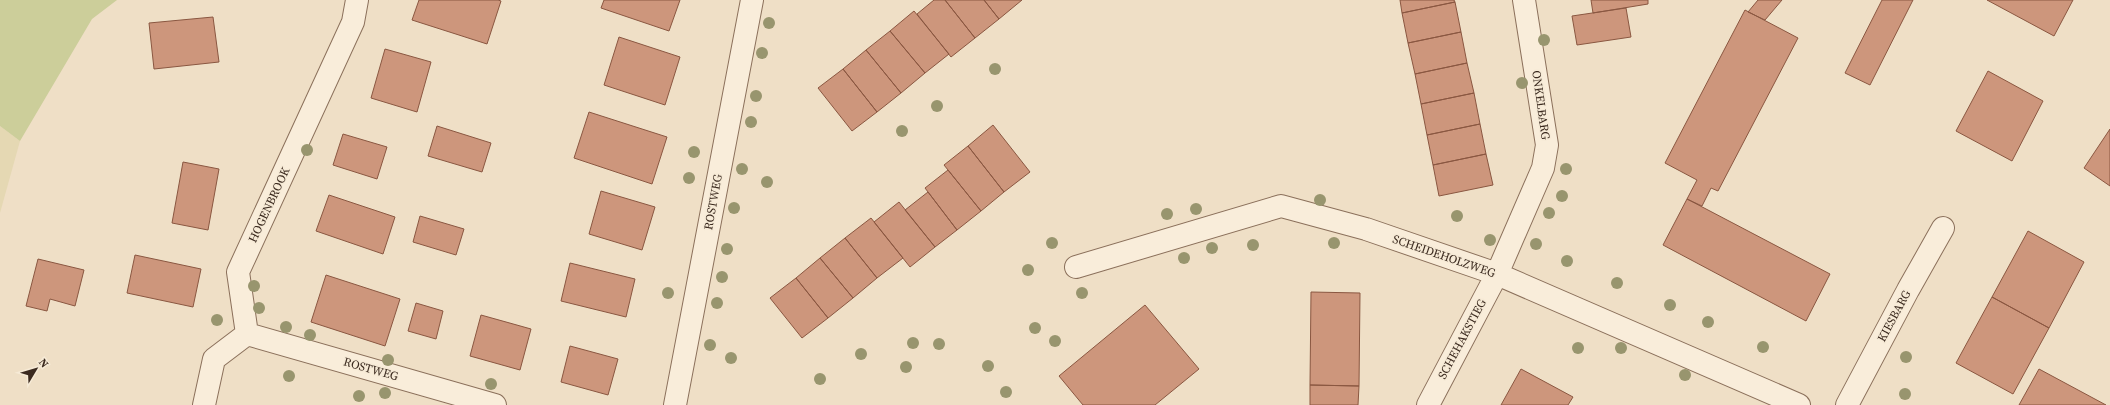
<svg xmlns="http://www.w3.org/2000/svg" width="2110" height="405" viewBox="0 0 2110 405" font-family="'Source Serif 4',serif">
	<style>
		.farmland { fill: #e5d8b3 }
		.green { fill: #ccce9a }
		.building { fill: #cd967c; stroke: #8a5741 }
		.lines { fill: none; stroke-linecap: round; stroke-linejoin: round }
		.street-casing { stroke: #8b705b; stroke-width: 24 }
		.street { stroke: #f9edda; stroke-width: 22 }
		.tree { fill: #98956e }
		.labels { text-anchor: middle; stroke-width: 3; stroke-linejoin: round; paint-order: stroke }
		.street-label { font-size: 12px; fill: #3b2a1f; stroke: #f6ead6 }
	</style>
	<rect width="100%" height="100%" fill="#efdfc6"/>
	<path class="farmland" d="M0,126L20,141L0,213Z"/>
	<path class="green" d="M0,0H117L92,19L20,141L0,126Z"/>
	<path class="building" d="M419,0H498L501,1L487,44L412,20Z
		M604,0H680L669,31L601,8Z
		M934,0H945L975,38L951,57L917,14Z
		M945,0H984L999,19L975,38Z
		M984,0H1022L999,19Z
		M1400,0H1454L1455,2L1402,13Z
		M1591,0H1648V4L1593,13Z
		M1758,0H1782L1765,20L1748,12Z
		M1882,0H1913L1870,85L1845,73Z
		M1987,0H2073L2054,36Z
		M1455,2L1461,32L1408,43L1402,13Z
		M1626,8L1631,37L1577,45L1572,16Z
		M1745,10L1798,38L1718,191L1711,188L1702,206L1687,199L1697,180L1665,163Z
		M914,11L949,54L925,73L890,31Z
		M213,17L219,62L154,69L149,23Z
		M890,31L925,73L901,93L866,50Z
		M1461,32L1467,63L1415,74L1408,43Z
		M619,37L680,57L665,105L604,85Z
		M385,49L431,62L417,112L371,98Z
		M866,50L901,93L877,112L843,69Z
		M1467,63L1474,93L1421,104L1415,74Z
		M843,69L877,112L852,131L818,88Z
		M1988,71L2043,101L2012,161L1956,131Z
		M1474,93L1480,124L1427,135L1421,104Z
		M589,112L667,137L652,184L574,158Z
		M1480,124L1486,154L1433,165L1427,135Z
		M993,125L1030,172L1004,192L968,146Z
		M437,126L491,143L482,172L428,156Z
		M2110,129V186L2084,168Z
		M343,134L387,147L377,179L333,165Z
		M968,146L1004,192L981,211L944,165Z
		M1486,154L1493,185L1439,196L1433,165Z
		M183,162L219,169L208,230L172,223Z
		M948,170L981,211L957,230L925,188Z
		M601,191L655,207L642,250L589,234Z
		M928,192L957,230L935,247L905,210Z
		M329,195L395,217L383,254L316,231Z
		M1687,199L1830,274L1806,321L1663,245Z
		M899,202L935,247L910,267L874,222Z
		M420,216L464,229L456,255L413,242Z
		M871,218L903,258L877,278L845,238Z
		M2028,231L2084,262L2049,328L1992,297Z
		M845,238L877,278L853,298L820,258Z
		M135,255L201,269L193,307L127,293Z
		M820,258L853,298L828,318L796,278Z
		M38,259L84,270L75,306L50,299L47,311L26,306Z
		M570,263L635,279L626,317L561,301Z
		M326,275L400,299L385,346L311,322Z
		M796,278L828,318L802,338L770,298Z
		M1311,292L1360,293L1359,386L1310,385Z
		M1992,297L2049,328L2013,394L1956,363Z
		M416,303L443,311L436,339L408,331Z
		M1145,305L1199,369L1155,405H1083L1059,376Z
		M481,315L531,329L520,370L470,356Z
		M570,346L618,359L608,395L561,382Z
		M1521,369L1573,397L1568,405H1501Z
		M2039,369L2106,405H2019Z
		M1310,385L1359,386L1358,405H1310Z"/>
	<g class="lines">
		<defs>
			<path id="street" d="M1076,267L1281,206L1366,229L1497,274L1799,405
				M247,334L495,405
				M204,405L214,359L247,334L238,272L353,22L357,0
				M675,405L752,0
				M1428,405L1497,274L1543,168L1547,145L1524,0
				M1847,405L1908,290L1943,228"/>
		</defs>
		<use href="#street" class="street-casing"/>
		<use href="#street" class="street"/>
	</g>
	<g class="tree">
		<circle cx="769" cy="23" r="6"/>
		<circle cx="1544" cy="40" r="6"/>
		<circle cx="762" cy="53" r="6"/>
		<circle cx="995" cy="69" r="6"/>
		<circle cx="1522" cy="83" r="6"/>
		<circle cx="756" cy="96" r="6"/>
		<circle cx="937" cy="106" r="6"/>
		<circle cx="751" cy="122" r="6"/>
		<circle cx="902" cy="131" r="6"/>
		<circle cx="307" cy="150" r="6"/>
		<circle cx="694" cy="152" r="6"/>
		<circle cx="742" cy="169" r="6"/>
		<circle cx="1566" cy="169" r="6"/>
		<circle cx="689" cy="178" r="6"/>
		<circle cx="767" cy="182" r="6"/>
		<circle cx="1562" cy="196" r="6"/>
		<circle cx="1320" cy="200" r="6"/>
		<circle cx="734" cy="208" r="6"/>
		<circle cx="1196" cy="209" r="6"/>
		<circle cx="1549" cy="213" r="6"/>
		<circle cx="1167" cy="214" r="6"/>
		<circle cx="1457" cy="216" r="6"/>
		<circle cx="1490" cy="240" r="6"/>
		<circle cx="1052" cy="243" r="6"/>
		<circle cx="1334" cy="243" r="6"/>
		<circle cx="1536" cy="244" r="6"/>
		<circle cx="1253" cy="245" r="6"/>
		<circle cx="1212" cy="248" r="6"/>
		<circle cx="727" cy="249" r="6"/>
		<circle cx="1184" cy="258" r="6"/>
		<circle cx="1567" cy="261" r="6"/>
		<circle cx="1028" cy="270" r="6"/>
		<circle cx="722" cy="277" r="6"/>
		<circle cx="1617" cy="283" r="6"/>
		<circle cx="254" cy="286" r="6"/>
		<circle cx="668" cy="293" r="6"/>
		<circle cx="1082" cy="293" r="6"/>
		<circle cx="717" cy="303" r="6"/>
		<circle cx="1670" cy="305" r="6"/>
		<circle cx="259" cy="308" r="6"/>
		<circle cx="217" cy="320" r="6"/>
		<circle cx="1708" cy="322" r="6"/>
		<circle cx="286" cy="327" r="6"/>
		<circle cx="1035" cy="328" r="6"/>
		<circle cx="310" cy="335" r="6"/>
		<circle cx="1055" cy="341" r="6"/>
		<circle cx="913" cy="343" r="6"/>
		<circle cx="939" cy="344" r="6"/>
		<circle cx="710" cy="345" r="6"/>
		<circle cx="1763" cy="347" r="6"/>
		<circle cx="1578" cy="348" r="6"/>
		<circle cx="1621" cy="348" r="6"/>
		<circle cx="861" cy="354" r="6"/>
		<circle cx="1906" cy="357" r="6"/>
		<circle cx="731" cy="358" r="6"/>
		<circle cx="388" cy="360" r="6"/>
		<circle cx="988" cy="366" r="6"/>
		<circle cx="906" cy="367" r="6"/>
		<circle cx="1685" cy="375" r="6"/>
		<circle cx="289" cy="376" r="6"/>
		<circle cx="820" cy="379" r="6"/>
		<circle cx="491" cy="384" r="6"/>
		<circle cx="1006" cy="392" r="6"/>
		<circle cx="385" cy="393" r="6"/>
		<circle cx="1905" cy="394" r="6"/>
		<circle cx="359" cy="396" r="6"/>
	</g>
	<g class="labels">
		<g class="street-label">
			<text transform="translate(1541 105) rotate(82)" y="4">ONKELBARG</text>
			<text transform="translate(713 202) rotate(-80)" y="4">ROSTWEG</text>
			<text transform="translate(269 205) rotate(-65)" y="4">HOGENBROOK</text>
			<text transform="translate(1444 256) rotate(19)" y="4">SCHEIDEHOLZWEG</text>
			<text transform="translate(1894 316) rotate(-62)" y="4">KIESBARG</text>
			<text transform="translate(1462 339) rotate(-62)" y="4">SCHEHAKSTIEG</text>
			<text transform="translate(371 369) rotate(16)" y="4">ROSTWEG</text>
		</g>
	</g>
	<g transform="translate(36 369) rotate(52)" stroke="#f6ead6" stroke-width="3" paint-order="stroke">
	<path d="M0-3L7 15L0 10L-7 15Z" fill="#3b2a1f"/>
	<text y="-6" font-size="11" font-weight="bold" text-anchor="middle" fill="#3b2a1f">N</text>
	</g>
</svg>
